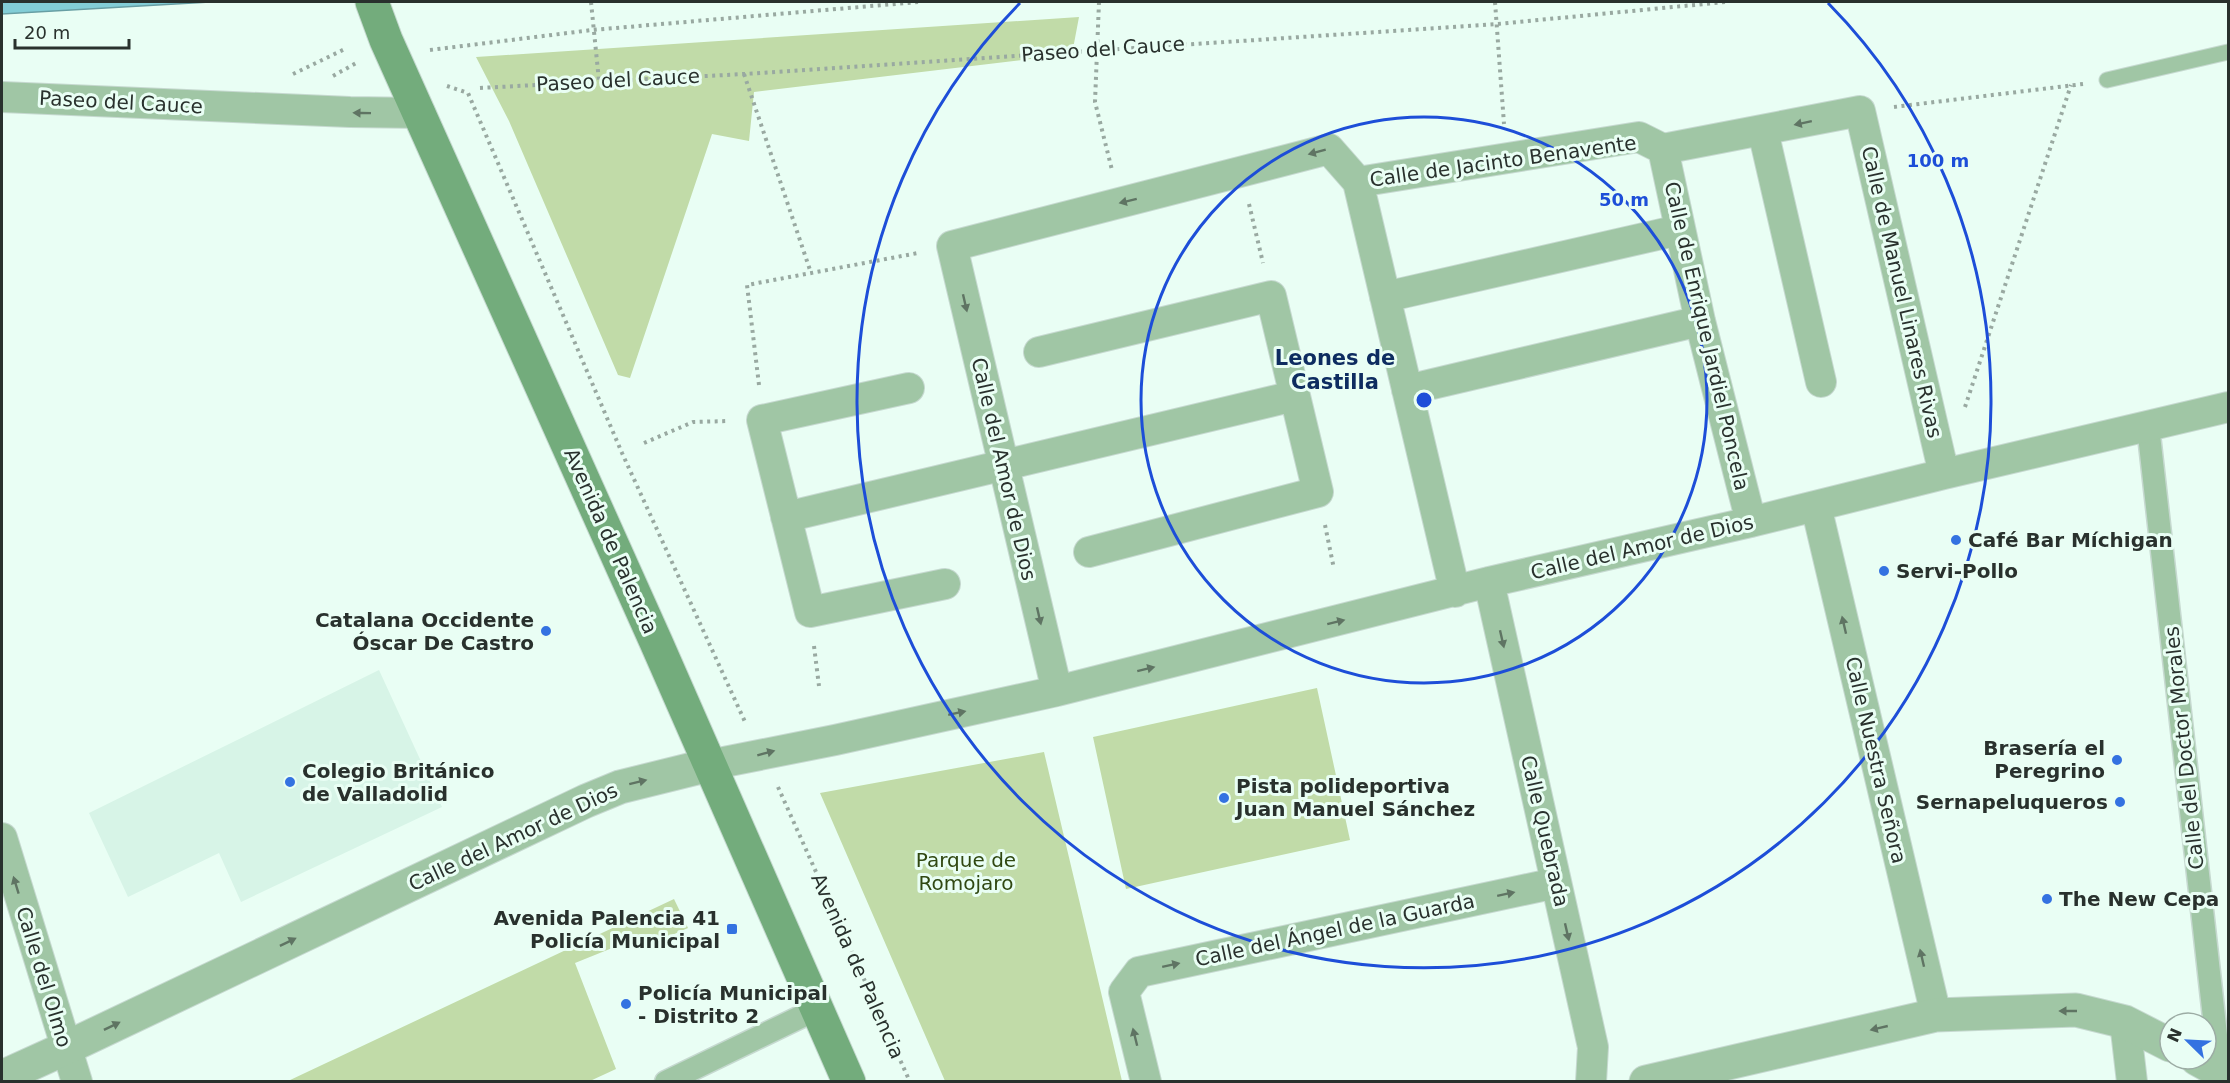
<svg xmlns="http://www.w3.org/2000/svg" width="2230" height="1083" viewBox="0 0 2230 1083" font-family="'DejaVu Sans',sans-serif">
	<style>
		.built { fill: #d7f4e7 }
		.green { fill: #c1dba8 }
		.water { fill: #82cdd6; stroke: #679ea3; stroke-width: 1.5 }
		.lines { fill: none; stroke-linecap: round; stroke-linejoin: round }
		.service-casing { stroke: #c6d9d0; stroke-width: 17 }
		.pedestrian-casing { stroke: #c6d9d0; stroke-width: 25 }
		.minor-casing { stroke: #c6d9d0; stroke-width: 32 }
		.tertiary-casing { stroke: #c6d9d0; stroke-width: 35 }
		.secondary-casing { stroke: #c6d9d0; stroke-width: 35 }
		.path { stroke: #99a9a1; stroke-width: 4; stroke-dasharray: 3 4.5; stroke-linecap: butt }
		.service { stroke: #a0c6a5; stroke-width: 15 }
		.pedestrian { stroke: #a0c6a5; stroke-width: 22 }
		.minor { stroke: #a0c6a5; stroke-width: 30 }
		.tertiary { stroke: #a0c6a5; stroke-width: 33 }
		.secondary { stroke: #73ac7c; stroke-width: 33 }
		.oneway { fill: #5f7463 }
		.ring { fill: none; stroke: #1d4ed8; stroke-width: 3 }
		.poi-dot { fill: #3472e1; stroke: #e9fef4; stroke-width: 2 }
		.labels { text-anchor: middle; stroke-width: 6; stroke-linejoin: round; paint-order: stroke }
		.street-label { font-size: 20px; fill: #29312d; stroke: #e9fef4 }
		.poi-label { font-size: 20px; font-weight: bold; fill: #29312d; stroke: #e9fef4; text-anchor: start }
		.park-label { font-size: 20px; fill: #304811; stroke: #e9fef4 }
		.neighbourhood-label { font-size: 21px; font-weight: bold; fill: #0e2c60; stroke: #e9fef4 }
		.centre { fill: #1d4ed8; stroke: #e9fef4; stroke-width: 3 }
		.ring-label { font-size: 18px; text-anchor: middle; font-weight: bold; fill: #1d4ed8; stroke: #e9fef4; stroke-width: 6; stroke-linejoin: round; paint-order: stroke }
	</style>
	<rect width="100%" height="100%" fill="#e9fef4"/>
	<path class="built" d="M379,670L442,807L241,902L219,853L128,897L89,813Z"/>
	<path class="green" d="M1079,17L1072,54L754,92L749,141L712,134L630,378L618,375L509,121L476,57Z
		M1317,688L1350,840L1126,889L1093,737Z
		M1044,752L1122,1081H945L820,793Z
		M674,899L688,928L647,946L642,936L575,963L616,1069L590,1081H288Z"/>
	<path class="water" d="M2,2H210L2,14Z"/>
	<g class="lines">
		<defs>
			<path id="service" d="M2107,80L2228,52"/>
			<path id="pedestrian" d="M2148,426L2220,1071
				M666,1082L817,1009"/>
			<path id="minor" d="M2,97L350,112L420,113
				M1763,131L1821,382
				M1663,149L1700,321L1751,522
				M1358,182L1455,592
				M1385,297L1679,230
				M1039,352L1271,296L1318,492L1089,552
				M909,388L762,420L810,612L945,584
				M1407,390L1700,321
				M1816,506L1936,1015
				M786,517L1294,396
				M1489,582L1593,1047L1591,1082
				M1057,691L952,246L1329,149L1358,182L1639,137L1663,149L1860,111L1944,474
				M709,765L835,740L1057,691L1489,582L1751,522L1944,474L2228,407
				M2,838L77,1082
				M2125,1022L2132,1082
				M1146,1082L1124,992L1139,972L1556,883"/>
			<path id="tertiary" d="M2197,1059L2228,1076
				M2,1077L66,1048L586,801L620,787L709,765
				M1646,1082L1936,1015L2076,1010L2125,1022L2170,1045"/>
			<path id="secondary" d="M372,2L386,40L656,642L849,1082"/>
		</defs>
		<use href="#service" class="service-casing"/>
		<use href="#pedestrian" class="pedestrian-casing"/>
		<use href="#minor" class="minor-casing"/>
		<use href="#tertiary" class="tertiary-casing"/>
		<use href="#secondary" class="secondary-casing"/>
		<path class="path" d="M591,2L599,81
			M1099,2L1095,102L1112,170
			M1495,2L1504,124
			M430,50L592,30L918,2
			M293,74L347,48
			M744,74L811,273
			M333,76L358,62
			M447,86L468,93L622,453L746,724
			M480,88L744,74L1497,24L1725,2
			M1894,107L2083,84
			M1249,204L1263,263
			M759,385L747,285L918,253
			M1965,407L2071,85
			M644,443L693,422L729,421
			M1325,525L1334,569
			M814,646L819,686
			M778,787L910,1082"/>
		<use href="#service" class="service"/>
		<use href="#pedestrian" class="pedestrian"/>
		<use href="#minor" class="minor"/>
		<use href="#tertiary" class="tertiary"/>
		<use href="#secondary" class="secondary"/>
	</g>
	<defs><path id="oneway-solid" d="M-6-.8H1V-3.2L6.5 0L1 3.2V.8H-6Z" transform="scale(1.5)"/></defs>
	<g class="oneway">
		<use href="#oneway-solid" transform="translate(362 113) rotate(-179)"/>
		<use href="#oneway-solid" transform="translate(1803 123) rotate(168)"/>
		<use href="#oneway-solid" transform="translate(1317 152) rotate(165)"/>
		<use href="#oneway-solid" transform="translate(1128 201) rotate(166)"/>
		<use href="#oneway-solid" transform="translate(965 303) rotate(77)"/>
		<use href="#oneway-solid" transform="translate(1039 616) rotate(77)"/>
		<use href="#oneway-solid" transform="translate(1336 622) rotate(-14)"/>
		<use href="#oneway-solid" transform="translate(1844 625) rotate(-103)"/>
		<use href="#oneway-solid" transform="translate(1502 639) rotate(77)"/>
		<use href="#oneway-solid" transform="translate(1146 669) rotate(-14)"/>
		<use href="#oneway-solid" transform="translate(957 713) rotate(-12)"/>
		<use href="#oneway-solid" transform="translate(766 753) rotate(-15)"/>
		<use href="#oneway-solid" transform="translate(638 782) rotate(-14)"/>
		<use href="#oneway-solid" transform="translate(16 885) rotate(-107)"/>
		<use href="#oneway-solid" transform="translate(1506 894) rotate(-12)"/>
		<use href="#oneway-solid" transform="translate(1567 932) rotate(77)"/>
		<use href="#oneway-solid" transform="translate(288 942) rotate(-26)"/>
		<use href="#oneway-solid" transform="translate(1922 958) rotate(-103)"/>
		<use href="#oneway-solid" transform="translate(1171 965) rotate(-12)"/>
		<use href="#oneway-solid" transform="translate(2068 1011) rotate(180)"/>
		<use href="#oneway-solid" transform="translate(112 1026) rotate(-26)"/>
		<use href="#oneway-solid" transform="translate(1879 1028) rotate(167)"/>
		<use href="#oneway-solid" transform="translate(1135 1037) rotate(-104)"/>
	</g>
	<g class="ring">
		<circle cx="1424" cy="400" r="283"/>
		<path d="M1828 3A567 567 0 1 1 1020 3"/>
	</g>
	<g class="poi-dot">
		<circle cx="1956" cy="540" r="6"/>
		<circle cx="1884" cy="571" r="6"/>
		<circle cx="546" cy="631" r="6"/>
		<circle cx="2117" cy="760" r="6"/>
		<circle cx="290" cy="782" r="6"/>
		<circle cx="1224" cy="798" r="6"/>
		<circle cx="2120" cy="802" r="6"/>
		<circle cx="2047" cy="899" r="6"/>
		<rect x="726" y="923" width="12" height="12" rx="3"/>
		<circle cx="626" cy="1004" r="6"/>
	</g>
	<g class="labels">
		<g class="street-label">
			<text transform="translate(1103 49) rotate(-4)" y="7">Paseo del Cauce</text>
			<text transform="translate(618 80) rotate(-3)" y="7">Paseo del Cauce</text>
			<text transform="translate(121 102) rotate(3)" y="7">Paseo del Cauce</text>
			<text transform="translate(1503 161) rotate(-8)" y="7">Calle de Jacinto Benavente</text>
			<text transform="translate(1902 292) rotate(77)" y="7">Calle de Manuel Linares Rivas</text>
			<text transform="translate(1707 336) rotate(77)" y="7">Calle de Enrique Jardiel Poncela</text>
			<text transform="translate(1004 469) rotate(77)" y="7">Calle del Amor de Dios</text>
			<text transform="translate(611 541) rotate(66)" y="7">Avenida de Palencia</text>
			<text transform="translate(1642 547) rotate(-13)" y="7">Calle del Amor de Dios</text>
			<text transform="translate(2184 748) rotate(-96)" y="7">Calle del Doctor Morales</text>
			<text transform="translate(1876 760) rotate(77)" y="7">Calle Nuestra Señora</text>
			<text transform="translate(1545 831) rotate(77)" y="7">Calle Quebrada</text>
			<text transform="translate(513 837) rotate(-25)" y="7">Calle del Amor de Dios</text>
			<text transform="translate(1335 930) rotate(-12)" y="7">Calle del Ángel de la Guarda</text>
			<text transform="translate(858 966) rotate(66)" y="7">Avenida de Palencia</text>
			<text transform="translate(44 977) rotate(73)" y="7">Calle del Olmo</text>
		</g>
		<g class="poi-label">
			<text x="1968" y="547">Café Bar Míchigan</text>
			<text x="1896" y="578">Servi-Pollo</text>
			<text x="534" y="627" text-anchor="end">Catalana Occidente<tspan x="534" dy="23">Óscar De Castro</tspan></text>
			<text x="2105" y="755" text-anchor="end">Brasería el<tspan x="2105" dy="23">Peregrino</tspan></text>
			<text x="302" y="778">Colegio Británico<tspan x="302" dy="23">de Valladolid</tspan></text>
			<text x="1236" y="793">Pista polideportiva<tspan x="1236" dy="23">Juan Manuel Sánchez</tspan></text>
			<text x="2108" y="809" text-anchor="end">Sernapeluqueros</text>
			<text x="2059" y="906">The New Cepa</text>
			<text x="720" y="925" text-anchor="end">Avenida Palencia 41<tspan x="720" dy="23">Policía Municipal</tspan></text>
			<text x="638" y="1000">Policía Municipal<tspan x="638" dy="23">- Distrito 2</tspan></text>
		</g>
		<g class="park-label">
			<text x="966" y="867">Parque de<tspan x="966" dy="23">Romojaro</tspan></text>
		</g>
		<g class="neighbourhood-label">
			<text x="1335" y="365">Leones de<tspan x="1335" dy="24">Castilla</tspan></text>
		</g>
	</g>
	<circle cx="1424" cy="400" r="9" class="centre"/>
	<g class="ring-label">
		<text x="1938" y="167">100 m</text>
		<text x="1624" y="206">50 m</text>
	</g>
	<rect width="2230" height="1083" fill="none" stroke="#29312d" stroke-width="6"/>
	<g transform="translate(2188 1041) rotate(294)"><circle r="28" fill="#e9fef4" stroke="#9caca4" stroke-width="1.5"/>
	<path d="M0-4.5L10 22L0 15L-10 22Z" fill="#3472e1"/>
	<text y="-9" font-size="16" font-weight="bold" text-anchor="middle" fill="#29312d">N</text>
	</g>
	<path d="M15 39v9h114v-9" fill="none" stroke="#29312d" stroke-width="3"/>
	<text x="24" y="39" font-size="18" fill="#29312d" stroke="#e9fef4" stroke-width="4.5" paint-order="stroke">20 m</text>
</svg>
